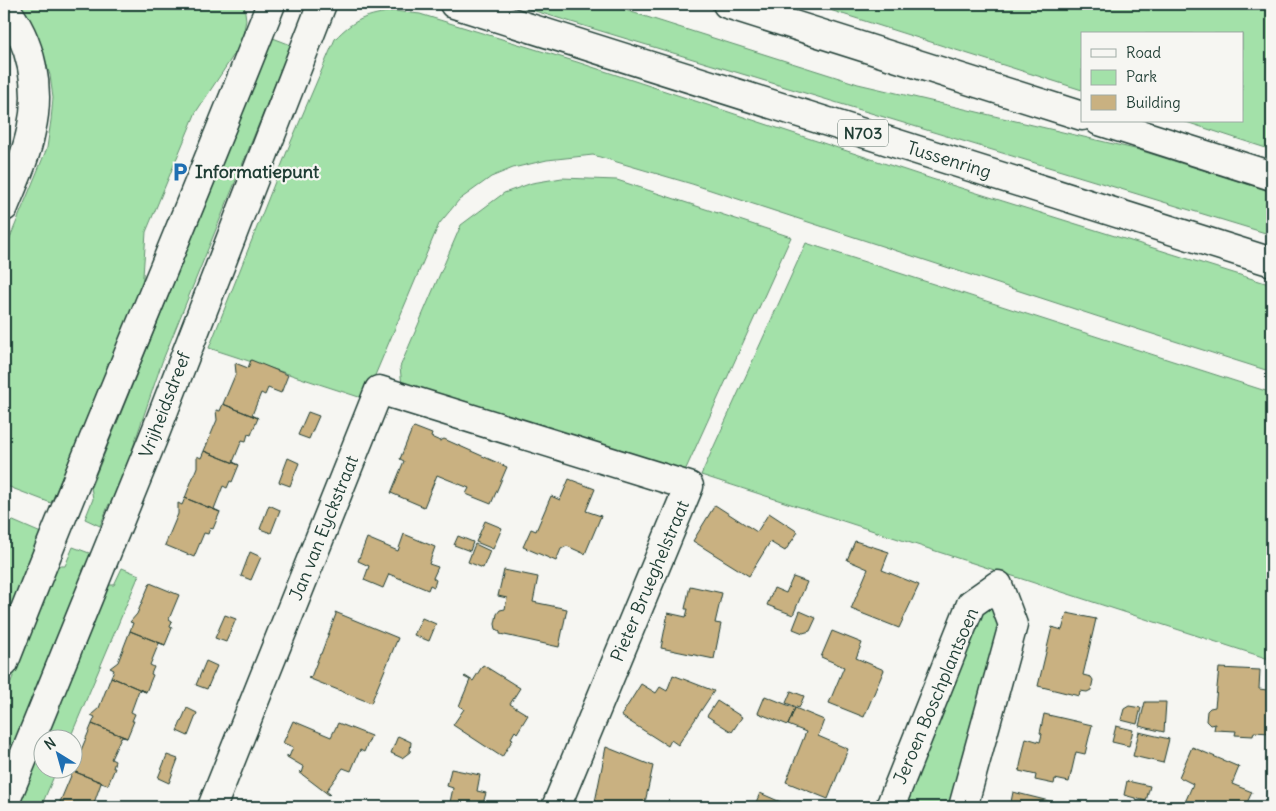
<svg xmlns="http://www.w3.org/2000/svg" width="1276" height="811" viewBox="0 0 1276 811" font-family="Delius,sans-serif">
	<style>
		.green { fill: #a3e1a9; stroke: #618f6e }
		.building { fill: #c9b181; stroke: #1f3d34 }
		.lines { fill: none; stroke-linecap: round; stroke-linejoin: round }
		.minor-casing { stroke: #1f3d34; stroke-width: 31 }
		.major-casing { stroke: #1f3d34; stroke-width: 31 }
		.highway-casing { stroke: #1f3d34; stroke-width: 31 }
		.minor { stroke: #f6f6f2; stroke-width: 28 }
		.major { stroke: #f6f6f2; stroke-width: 28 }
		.highway { stroke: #f6f6f2; stroke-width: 28 }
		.labels { text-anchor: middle; stroke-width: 4.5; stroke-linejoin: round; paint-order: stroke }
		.shield { fill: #f6f6f2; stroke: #60746d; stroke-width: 1 }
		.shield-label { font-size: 16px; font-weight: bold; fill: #1f3d34 }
		.street-label { font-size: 18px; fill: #1f3d34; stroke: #f6f6f2 }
		.poi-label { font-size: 18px; font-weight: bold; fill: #1f3d34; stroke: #f6f6f2; text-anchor: start }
	</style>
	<rect width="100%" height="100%" fill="#f6f6f2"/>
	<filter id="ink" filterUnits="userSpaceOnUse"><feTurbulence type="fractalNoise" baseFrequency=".02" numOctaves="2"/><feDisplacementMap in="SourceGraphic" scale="10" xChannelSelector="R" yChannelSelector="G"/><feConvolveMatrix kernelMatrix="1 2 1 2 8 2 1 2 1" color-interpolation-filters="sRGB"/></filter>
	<g filter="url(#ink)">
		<path class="green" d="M18,4H244L246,20L241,44L196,112L146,232L142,291L51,503L4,485V252L47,148L51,120L53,98L50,75L33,27Z
			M512,4H606L858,84L1139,150L1272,192V235Z
			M811,4H1272V150L1183,121H1242V34H1082V90Z
			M394,11L420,14L577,62L932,179L1272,285V372L1096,316L692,184L593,155L547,160L513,168L491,177L459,200L439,224L365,399L209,348L290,144L335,39C354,19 367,15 394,11Z
			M273,38L291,45L162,362L113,506L109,504L100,526L85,519L93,499L91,487Z
			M4,92L6,99L8,143L4,157Z
			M562,178L617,180L791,237L684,473L402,386L400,367L461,225L504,193L532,183Z
			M806,243L1272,393V660L701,475Z
			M4,517L41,533L35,555L4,631Z
			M73,547L92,554L82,571L88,574L4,782V699L57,566H65Z
			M122,568L139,575L70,738H42V768L57,769L41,807H13L105,585H114Z
			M985,605L998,612L999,629L954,807H898Z"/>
		<path class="building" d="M251,360L288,375L281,393L268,388L265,395L261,393L252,415L258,418L223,404L236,373L235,363L248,368Z
			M223,404L258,418L251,435L248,434L246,441L242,440L233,462L239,465L204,451L217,420L216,410L220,411Z
			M308,412L319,416L309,439L298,435Z
			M414,427L432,434L431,437L440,441L444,439L507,467L491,504L466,494L469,488L437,475L424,507L391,493L404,461L400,459L412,429Z
			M204,451L239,465L232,482L230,481L227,488L223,486L214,509L220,512L185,498L197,467V456L201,458Z
			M288,458L299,463L290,486L279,482Z
			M569,479L595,489L586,511L601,516L585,554L567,546L561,549L556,561L523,547L531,529L536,531L551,496L560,500Z
			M185,498L220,512L213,529L210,528L208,534L204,533L194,557L165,545L178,514V503L182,505Z
			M269,505L280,510L271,533L260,529Z
			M715,505L757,532L769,513L798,532L785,551L770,542L749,576L693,541Z
			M485,521L502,528L493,549L476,542Z
			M404,534L435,547L429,564L438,567L433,578L436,580L434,587L430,585L428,590L389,574L383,588L364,580L369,566L358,561L367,538L398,551Z
			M458,536L473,542L470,551L454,545Z
			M855,541L889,552L882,570L919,585L899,628L851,609L868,569L847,560Z
			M475,544L490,551L483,568L468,562Z
			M250,552L261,557L251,580L241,576Z
			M504,570L538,577L533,602L567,609L559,647L500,634V632L496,629L495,624L497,614L500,610L505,609L507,598L498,596Z
			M793,577L807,582L793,615L767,605L774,588L786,593Z
			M150,583L179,595L169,619L172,621L170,627L172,628L165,645L130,631L133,623L130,622L137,614Z
			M690,586L722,593L715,623L721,624L714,659L661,648L668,613L686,617L688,609H685Z
			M800,611L816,618L810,631L803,633L793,629Z
			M335,612L398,638L371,703L308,678L311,677L320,654H321L336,614Z
			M1067,613L1096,619L1083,675L1091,677L1093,680L1091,690L1087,692L1080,691L1079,696L1038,686L1052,627L1062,630Z
			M225,615L236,619L226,642L215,638Z
			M422,618L436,624L429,641L414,635Z
			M130,631L165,645L159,643L150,665L154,667L151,674L153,675L146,692L111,677L114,670L110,668L118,662Z
			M832,631L862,643L856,658L884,670L864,717L829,703L844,667L821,657Z
			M206,661L217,666L207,689L196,685Z
			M483,665L520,688L510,704L528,715L517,733L515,731L511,738L513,739L502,757L453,725L464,709L459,706L470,680L464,677L465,676L473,681Z
			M1219,668L1260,670L1259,689L1267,690V706H1271L1270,733L1254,732L1253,736L1235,735L1236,731L1214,730L1215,724L1210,725L1206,721L1207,711L1210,708L1215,707Z
			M673,675L714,691L678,745L671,740L668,746L621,716L641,684L656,693L660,687L667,691Z
			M111,677L146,692L139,690L131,712L135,714L132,721H134L127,738L92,724L95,717L91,715L99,708Z
			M791,691L804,696L799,708L786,703Z
			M765,696L795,708L788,725L758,713Z
			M717,701L742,717L732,732L707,716Z
			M1145,702H1166L1164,732L1139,726Z
			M1129,706L1141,708L1137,724L1121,720L1124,709Z
			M187,708L197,713L188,736L177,731Z
			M795,708L824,720L818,736L848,749L828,799L786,782L806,732L788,725Z
			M1044,714L1092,725L1085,754L1076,752L1069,782L1055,779L1054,784L1035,780L1036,775L1019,771L1026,738L1040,742L1042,734L1040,733Z
			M293,721L331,737L338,723L371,736L364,752L360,750L351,771L343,768L326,791L330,794L329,795L299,772L300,771L302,773L304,767L287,757V755L289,757L293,747L283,743Z
			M92,724L127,738L121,737L111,759L115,761L113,768H115L108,785L73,771L76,763L72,762L79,755Z
			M1116,726L1133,730L1129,746L1112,742Z
			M1139,732L1169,739L1163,763L1133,756Z
			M398,736L411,742L410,752L402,758L391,753Z
			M606,747L653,766L644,807H594Z
			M1192,747L1239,767L1232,784L1252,792L1245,807H1183L1193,784L1179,777Z
			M167,755L178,759L169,783L158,778Z
			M451,769L480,775L477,791L486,793L482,807H449L453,788L447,786Z
			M73,771L108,785L101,783L93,806L96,807H54L60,802Z
			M1127,781L1150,786L1146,801L1124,795Z
			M1013,792L1073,807L1059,805L1058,807H1010Z
			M760,793L792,807H754Z
			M272,801L289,807H269Z
			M148,802L159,806V807H146Z"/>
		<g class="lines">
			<defs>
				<path id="minor" d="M4,7C32,41 41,89 31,131C26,157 14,182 4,207
					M212,807L379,390L689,486L556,807
					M890,807L971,604L998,585L1013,625L963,807"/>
				<path id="major" d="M4,663C90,442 184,224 271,4
					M4,805L156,431L322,4"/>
				<path id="highway" d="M454,4L1272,262
					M727,4L1082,116
					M1099,121L1272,176"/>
			</defs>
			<use href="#minor" class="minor-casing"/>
			<use href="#major" class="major-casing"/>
			<use href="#highway" class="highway-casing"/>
			<use href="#minor" class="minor"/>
			<use href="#major" class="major"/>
			<use href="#highway" class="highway"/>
		</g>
	</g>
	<defs>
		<symbol id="parking-bare" viewBox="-9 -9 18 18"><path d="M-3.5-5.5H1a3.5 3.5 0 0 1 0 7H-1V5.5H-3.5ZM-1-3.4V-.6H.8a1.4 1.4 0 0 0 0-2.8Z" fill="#1f6fb2" stroke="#f6f6f2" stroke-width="2.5" paint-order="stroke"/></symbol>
	</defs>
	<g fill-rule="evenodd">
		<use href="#parking-bare" x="166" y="158" width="28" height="28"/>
	</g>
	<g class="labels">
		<rect class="shield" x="838" y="119.5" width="50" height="27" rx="4"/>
		<g class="shield-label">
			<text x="863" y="139">N703</text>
		</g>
		<g class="street-label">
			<text transform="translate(949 160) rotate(17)" y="6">Tussenring</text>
			<text transform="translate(165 405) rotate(-69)" y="6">Vrijheidsdreef</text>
			<text transform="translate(324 528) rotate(-68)" y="6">Jan van Eyckstraat</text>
			<text transform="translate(650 581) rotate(-67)" y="6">Pieter Brueghelstraat</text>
			<text transform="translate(936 696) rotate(-67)" y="6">Jeroen Boschplantsoen</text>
		</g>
		<g class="poi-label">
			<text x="195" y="178">Informatiepunt</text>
		</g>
	</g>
	<rect width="1276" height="811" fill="none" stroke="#f6f6f2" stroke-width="20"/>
	<rect x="10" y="10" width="1256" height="791" fill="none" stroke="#1f3d34" stroke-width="2" filter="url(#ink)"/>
	<rect x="1081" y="32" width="162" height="90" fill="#f6f6f2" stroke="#a0aca6"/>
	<rect x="1091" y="49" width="25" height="8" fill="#f6f6f2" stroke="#a0aca6"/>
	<text x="1126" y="58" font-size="15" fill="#1f3d34">Road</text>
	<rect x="1091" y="70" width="25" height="15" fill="#a3e1a9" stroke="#a0aca6"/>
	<text x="1126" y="82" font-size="15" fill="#1f3d34">Park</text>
	<rect x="1091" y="95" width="25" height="15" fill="#c9b181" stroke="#a0aca6"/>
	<text x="1126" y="108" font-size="15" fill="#1f3d34">Building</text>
	<g transform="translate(58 754) rotate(323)"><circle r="24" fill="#f6f6f2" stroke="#a0aca6"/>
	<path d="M0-4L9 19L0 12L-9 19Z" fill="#1f6fb2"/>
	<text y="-8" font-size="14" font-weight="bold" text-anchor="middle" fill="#1f3d34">N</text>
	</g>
</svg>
